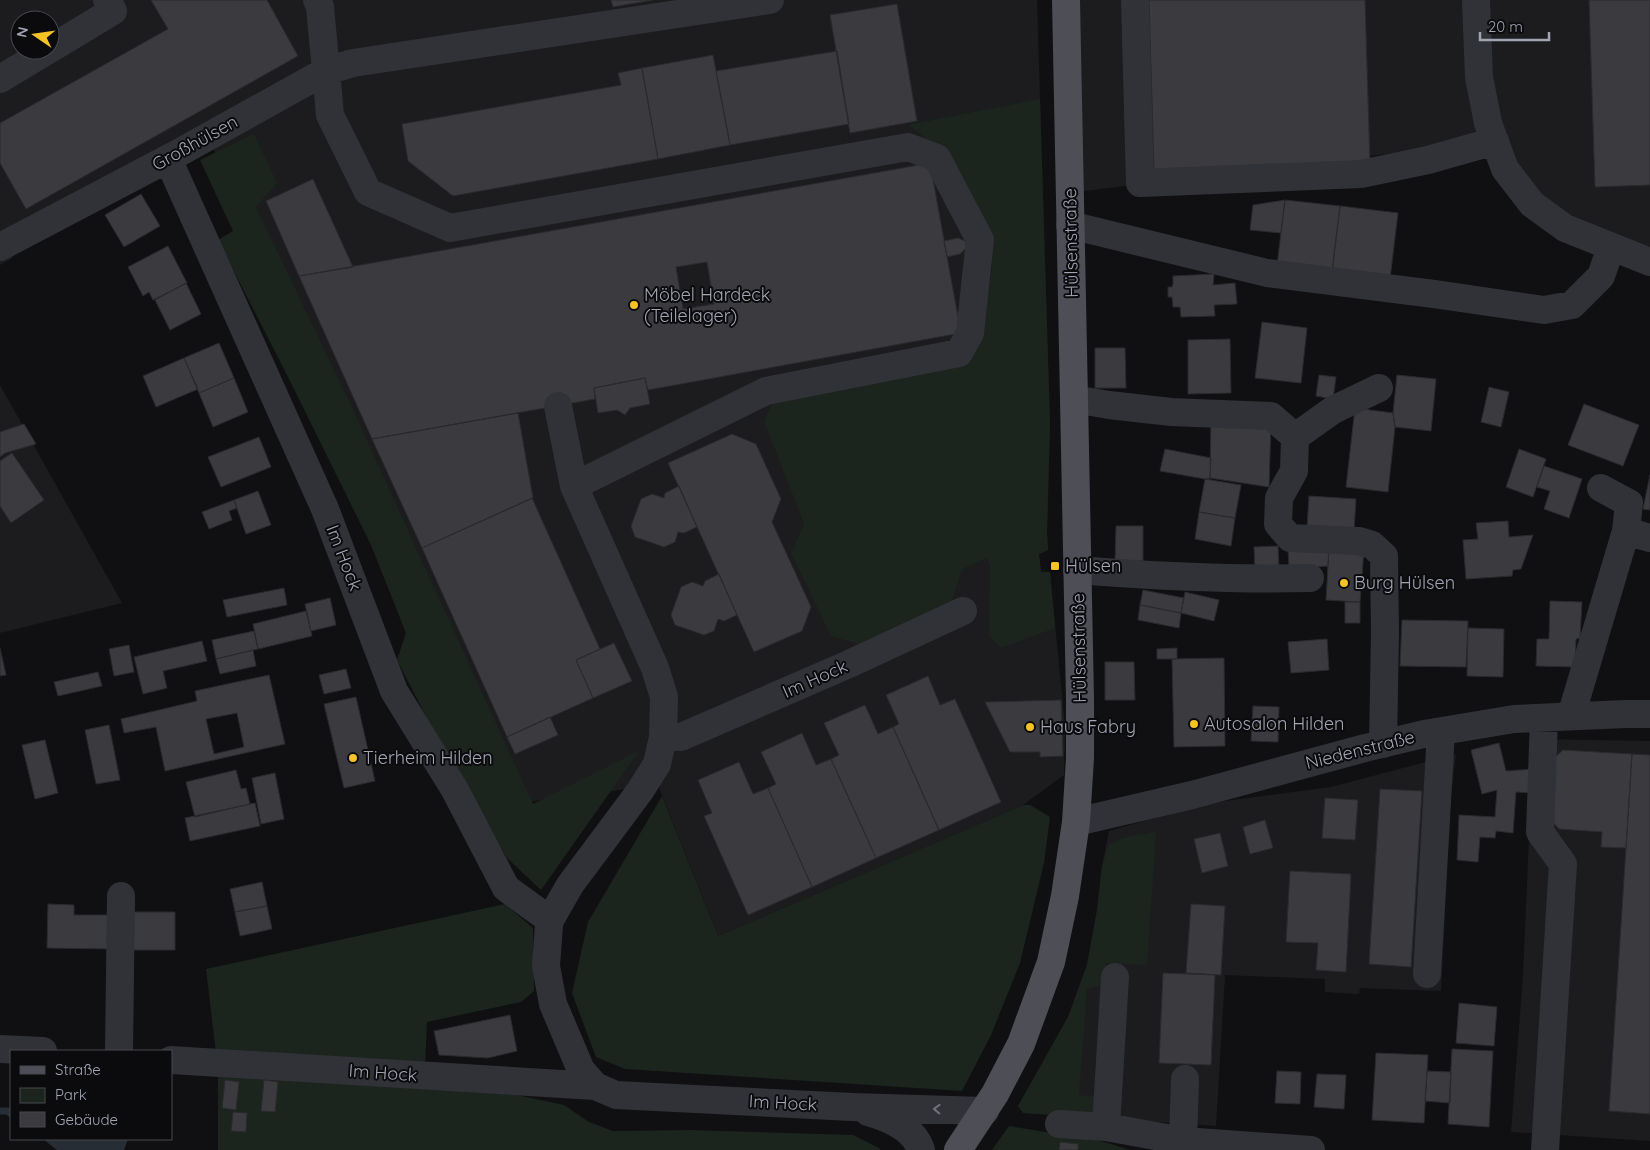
<svg xmlns="http://www.w3.org/2000/svg" width="1650" height="1150" viewBox="0 0 1650 1150" font-family="Quicksand,sans-serif">
	<style>
		.built { fill: #1c1c1f; fill-rule: evenodd }
		.green { fill: #1c241e }
		.water { fill: #272d35 }
		.lines { fill: none; stroke-linecap: round; stroke-linejoin: round }
		.stream { stroke: #272d35; stroke-width: 7 }
		.building { fill: #3a3a3f; stroke: #2a2a2e; fill-rule: evenodd }
		.minor { stroke: #313237; stroke-width: 28 }
		.major { stroke: #4d4e56; stroke-width: 28 }
		.oneway { stroke: #6f717b }
		.poi-dot { fill: #f6c324; stroke: #0b0b0d; stroke-width: 2 }
		.labels { text-anchor: middle; stroke-width: 4; stroke-linejoin: round; paint-order: stroke }
		.street-label { font-size: 18px; fill: #a1a5b3; stroke: #0b0b0d }
		.poi-label { font-size: 18px; fill: #a1a5b3; stroke: #0b0b0d; text-anchor: start }
	</style>
	<rect width="100%" height="100%" fill="#101012"/>
	<path class="built" d="M0,0H1037L1050,424L1047,532L1048,550L1039,554L1041,572H1050L1065,726L1064,775L1023,805L718,936L658,785L504,805L212,146L1,235L13,258L0,265ZM20,20H50V50H20Z
		M1055,0H1650V255L1533,212L1485,142L1076,192Z
		M0,385L122,603L0,633Z
		M1537,739L1650,741V1141L1511,1132L1523,975L1531,793Z
		M1456,754L1451,796L1441,991L1360,988L1359,994L1325,992V979L1225,975L1216,1126L1023,1113L1018,1106L1068,1017L1087,965L1097,910L1102,866L1109,831L1203,804L1331,787Z"/>
	<path class="green" d="M1040,99L1050,424L1047,532L1048,550L1039,554L1041,572H1050L1055,628L1001,648L989,636L990,565L987,558L962,569L951,602L858,644L831,636L791,553L804,524L764,421L772,404L971,362L984,317L992,270L991,239L946,153L908,125Z
		M254,134L277,183L256,207L349,401L533,804L639,751L541,890L507,858L448,759L397,660L406,633L371,545L289,379L218,240L233,231L200,160Z
		M662,796L718,936L1023,805H1030L1050,817L1044,863L1020,963L991,1035L962,1091L625,1069L596,1057L572,993L588,922Z
		M1156,832L1147,965L1106,963L1104,984L1087,989L1079,1095L1100,1097L1101,1118L1023,1113L1018,1106L1068,1017L1087,965L1097,910L1102,866L1109,845L1122,838Z
		M505,904L533,928L534,991L521,1002L427,1022L425,1066L216,1053L206,969Z
		M218,1072L517,1095L564,1105L589,1122L613,1131L691,1130L853,1135L879,1148L880,1150H218Z
		M1009,1126L1101,1141L1130,1150H992Z"/>
	<path class="water" d="M43,1139H128L124,1150H57Z"/>
	<g class="lines">
		<path class="stream" d="M0,1111H8L11,1114"/>
	</g>
	<path class="building" d="M151,0H267L298,56L26,209L0,163V123L168,29Z
		M611,0H653L613,7Z
		M1149,0H1365L1370,163L1154,170Z
		M1589,0H1650V185L1595,187Z
		M897,4L917,121L850,133L830,15Z
		M837,51L849,124L730,145L716,71Z
		M713,55L730,145L658,159L642,68Z
		M642,68L658,159L453,196L408,161L402,124L621,85L618,73Z
		M930,163L961,333L648,390L645,378L594,388L595,399L372,439L299,276Z
		M313,179L353,267L299,276L266,201Z
		M141,194L160,226L124,247L105,215Z
		M1285,200L1281,233L1250,230L1253,205Z
		M1285,200L1340,206L1332,272L1277,265Z
		M1340,206L1398,213L1390,279L1332,272Z
		M958,238L965,241L967,247L960,254L947,257L944,241Z
		M168,246L187,283L153,300L149,292L143,296L128,267Z
		M707,262L714,304L683,309L676,267Z
		M1214,274L1213,285L1235,283L1237,304L1214,305L1215,316L1181,317L1180,307H1173L1172,297H1168V287H1172L1173,284V276Z
		M186,283L201,314L170,330L155,300Z
		M1262,322L1307,328L1301,383L1255,378Z
		M1230,339L1231,393L1188,394V340Z
		M219,343L234,378L199,393L184,358Z
		M1095,348H1125L1126,388H1095Z
		M184,358L198,389L156,407L143,376Z
		M1319,375L1336,377L1333,399L1316,396Z
		M1397,375L1436,379L1431,431L1395,427L1393,413Z
		M234,378L248,412L213,427L199,393Z
		M645,378L650,404L630,408L625,415L617,410L598,413L594,388Z
		M1489,387L1509,392L1501,427L1481,422Z
		M1584,404L1639,425L1623,466L1568,445Z
		M1355,408L1393,413L1395,427L1388,492L1346,487Z
		M518,413L533,498L422,548L372,439Z
		M1211,420L1271,422L1269,487L1210,478Z
		M24,424L36,444L5,453L0,457V432Z
		M732,434L756,444L781,499L772,522L811,607L802,631L754,652L668,463Z
		M259,437L271,467L221,487L208,457Z
		M1165,449L1211,458L1210,478L1205,479L1160,471Z
		M1519,449L1546,459L1533,497L1506,487Z
		M12,453L44,500L11,523L0,506V461Z
		M1544,466L1582,479L1569,518L1544,509L1550,491L1537,487Z
		M1650,475V510L1643,509Z
		M1205,479L1241,485L1235,518L1199,512Z
		M679,486L697,527L684,533L678,532L675,542L664,547L635,537L631,526L641,499L652,494L664,498L665,493Z
		M258,491L271,525L246,534L234,500Z
		M1309,496L1356,499L1354,531L1307,528Z
		M532,498L600,649L576,660L593,698L507,737L422,548Z
		M234,500L237,508L229,511L232,520L209,529L202,512Z
		M1199,512L1235,518L1231,546L1195,539Z
		M1508,521L1509,537L1533,535L1521,569L1513,570L1512,576L1466,579L1463,540L1478,539L1476,523Z
		M1116,526H1143V561H1115Z
		M1278,546L1279,569L1255,570L1254,547Z
		M1329,547L1328,566L1289,568L1288,549Z
		M1329,547L1364,549L1360,602L1326,600Z
		M719,574L737,615L724,621L718,619L714,631L704,635L675,625L671,615L681,587L692,582L703,586L705,581Z
		M284,588L287,605L227,617L223,600Z
		M1143,590L1184,598L1181,613L1140,605Z
		M1185,592L1219,600L1214,621L1181,613Z
		M330,598L336,625L311,631L305,604Z
		M1550,601L1582,602L1580,638L1576,639L1575,667L1536,666L1537,639H1549Z
		M1345,602H1360V623H1345Z
		M1140,605L1181,613L1179,628L1138,620Z
		M306,611L312,636L258,649L253,624Z
		M1402,620L1468,621L1466,667L1400,666Z
		M1468,628L1504,629L1503,677L1467,676Z
		M254,631L258,649L216,659L212,640Z
		M1327,639L1329,670L1291,673L1288,642Z
		M202,641L207,661L163,671L167,688L143,694L134,657Z
		M614,643L632,681L593,698L576,660Z
		M129,645L134,672L114,676L109,649Z
		M0,648L6,675L0,676Z
		M1177,648V659H1157V649Z
		M253,650L256,666L220,674L216,659Z
		M1224,658L1225,746L1174,747L1172,659Z
		M1105,662H1134L1135,700H1105Z
		M346,669L351,688L324,694L319,675Z
		M98,672L102,686L58,696L54,682Z
		M269,675L285,744L165,771L156,727L124,733L121,719L197,701L195,691ZM237,713L244,747L214,754L206,719Z
		M928,676L940,705L955,699L1001,802L939,830L893,727L899,724L886,695Z
		M356,697L375,781L344,788L324,704Z
		M1061,700L1063,756L1040,757V752H1010L985,702Z
		M865,705L878,734L893,727L939,830L876,858L831,759L839,755L824,723Z
		M1253,706L1279,707L1278,742L1251,741Z
		M550,717L558,735L515,754L507,737Z
		M109,725L120,780L96,784L85,730Z
		M802,733L816,765L831,759L876,858L812,887L768,788L776,784L761,752Z
		M45,740L58,793L35,799L22,745Z
		M1499,743L1506,771L1534,769L1531,793L1516,792L1513,833L1496,831L1495,838L1480,837L1478,862L1457,860L1459,815L1495,817L1497,790L1482,794L1471,750Z
		M1563,750L1632,754L1626,848L1601,847L1602,832L1559,829L1549,818L1553,759Z
		M1632,754L1650,755V1114L1609,1111Z
		M739,762L753,794L768,788L812,887L748,915L704,816L712,813L698,780Z
		M236,770L241,789L246,788L250,804L195,817L186,782Z
		M275,773L284,819L261,824L252,778Z
		M1380,789L1422,791L1411,967L1369,964Z
		M1325,798L1358,800L1355,840L1322,838Z
		M255,803L260,826L190,841L185,818Z
		M1265,820L1273,848L1250,854L1243,827Z
		M1220,833L1228,866L1202,873L1194,839Z
		M1290,871L1351,874L1346,972L1316,970L1318,943L1286,942Z
		M262,882L267,906L235,912L230,889Z
		M48,904L74,905V915H112L111,949L47,948Z
		M1191,904L1225,906L1221,975L1186,973Z
		M267,906L272,929L240,936L235,912Z
		M130,912H175V950H130Z
		M1163,973L1215,975L1211,1065L1159,1063Z
		M1459,1003L1497,1007L1494,1046L1456,1043Z
		M510,1015L517,1051L488,1058L439,1055L434,1031Z
		M1452,1049L1493,1051L1489,1127L1448,1124Z
		M1376,1053L1428,1055L1424,1123L1372,1120Z
		M1277,1071L1301,1072L1300,1104L1275,1103Z
		M1427,1071L1451,1072L1450,1103L1425,1101Z
		M1317,1074L1346,1075L1344,1109L1314,1107Z
		M225,1080L239,1082L236,1110L222,1108Z
		M264,1080L278,1082L275,1112L261,1111Z
		M233,1112L247,1113L246,1132L231,1131Z
		M1060,1142L1078,1144V1150H1059Z"/>
	<g class="lines">
		<path class="minor" d="M1135,0L1140,183L1361,174L1428,160L1495,141
			M1476,0L1479,77L1488,123L1505,169L1532,204L1565,228L1650,262
			M50,49L113,11L107,0
			M0,79L48,50
			M173,170L325,509L394,691L455,790L506,888L550,920
			M1070,225L1267,273L1434,294L1544,310L1572,305L1601,276L1611,247
			M0,247L173,156L326,71L320,7L317,0
			M1074,399L1109,405L1171,412L1271,416L1295,437L1294,471L1279,498L1278,524L1290,538L1359,541L1372,545L1384,556L1385,633L1383,744
			M558,406L574,486L655,668L664,697L663,737L657,764L640,791L570,885L550,920L549,925L546,966L553,1004L581,1070L595,1086
			M1295,437L1333,410L1379,388
			M574,486L766,391L959,353L970,333L980,240L937,158L908,147L450,228L368,192L330,115L326,71L353,63L770,0
			M1626,531L1650,538
			M1077,570C1154,576 1231,580 1310,578
			M1571,716L1626,531L1629,503L1601,488
			M1544,718L1540,832L1563,864L1545,1150
			M663,737H681L849,664L963,611
			M1076,822L1192,795L1365,748L1424,734L1514,719L1625,714H1650
			M1427,974L1441,732
			M0,1049L43,1051
			M119,1051L121,896
			M171,1060L595,1086L616,1095L852,1107L985,1111
			M868,1112C889,1118 914,1128 921,1150
			M1059,1124L1106,1127L1183,1141L1311,1150
			M1106,1127L1115,977
			M1183,1141L1185,1079"/>
		<path class="major" d="M958,1150L995,1094L1021,1044L1051,962L1065,896L1076,822L1080,758V699L1066,0"/>
	</g>
	<defs><path id="oneway-chevron" d="M-2-3.5L2.5 0L-2 3.5" fill="none" stroke-width="1.6" stroke-linecap="round" stroke-linejoin="round" transform="scale(1.25)"/></defs>
	<use class="oneway" href="#oneway-chevron" transform="translate(937 1109) rotate(-178)"/>
	<g class="poi-dot">
		<circle cx="634" cy="305" r="5"/>
		<rect x="1050" y="561" width="10" height="10" rx="2.5"/>
		<circle cx="1344" cy="583" r="5"/>
		<circle cx="1194" cy="724" r="5"/>
		<circle cx="1030" cy="727" r="5"/>
		<circle cx="353" cy="758" r="5"/>
	</g>
	<g class="labels">
		<g class="street-label">
			<text transform="translate(195 143) rotate(-29)" y="6">Großhülsen</text>
			<text transform="translate(1071 243) rotate(-91)" y="6">Hülsenstraße</text>
			<text transform="translate(344 558) rotate(69)" y="6">Im Hock</text>
			<text transform="translate(1079 648) rotate(-91)" y="6">Hülsenstraße</text>
			<text transform="translate(815 679) rotate(-24)" y="6">Im Hock</text>
			<text transform="translate(1360 750) rotate(-14)" y="6">Niedenstraße</text>
			<text transform="translate(383 1073) rotate(4)" y="6">Im Hock</text>
			<text transform="translate(783 1103) rotate(3)" y="6">Im Hock</text>
		</g>
		<g class="poi-label">
			<text x="644" y="301">Möbel Hardeck<tspan x="644" dy="21">(Teilelager)</tspan></text>
			<text x="1065" y="572">Hülsen</text>
			<text x="1354" y="589">Burg Hülsen</text>
			<text x="1204" y="730">Autosalon Hilden</text>
			<text x="1040" y="733">Haus Fabry</text>
			<text x="363" y="764">Tierheim Hilden</text>
		</g>
	</g>
	<rect x="10" y="1050" width="162" height="90" fill="#0b0b0d" stroke="#47494f"/>
	<rect x="20" y="1066" width="25" height="8" fill="#4d4e56" stroke="#47494f"/>
	<text x="55" y="1075" font-size="15" fill="#a1a5b3">Straße</text>
	<rect x="20" y="1088" width="25" height="15" fill="#1c241e" stroke="#47494f"/>
	<text x="55" y="1100" font-size="15" fill="#a1a5b3">Park</text>
	<rect x="20" y="1112" width="25" height="15" fill="#3a3a3f" stroke="#47494f"/>
	<text x="55" y="1125" font-size="15" fill="#a1a5b3">Gebäude</text>
	<g transform="translate(35 35) rotate(283)"><circle r="24" fill="#0b0b0d" stroke="#47494f"/>
	<path d="M0-4L9 19L0 12L-9 19Z" fill="#f6c324"/>
	<text y="-8" font-size="14" font-weight="bold" text-anchor="middle" fill="#a1a5b3">N</text>
	</g>
	<path d="M1480 32v8h69v-8" fill="none" stroke="#a1a5b3" stroke-width="2.5"/>
	<text x="1488" y="32" font-size="15" fill="#a1a5b3" stroke="#0b0b0d" stroke-width="4" paint-order="stroke">20 m</text>
</svg>
